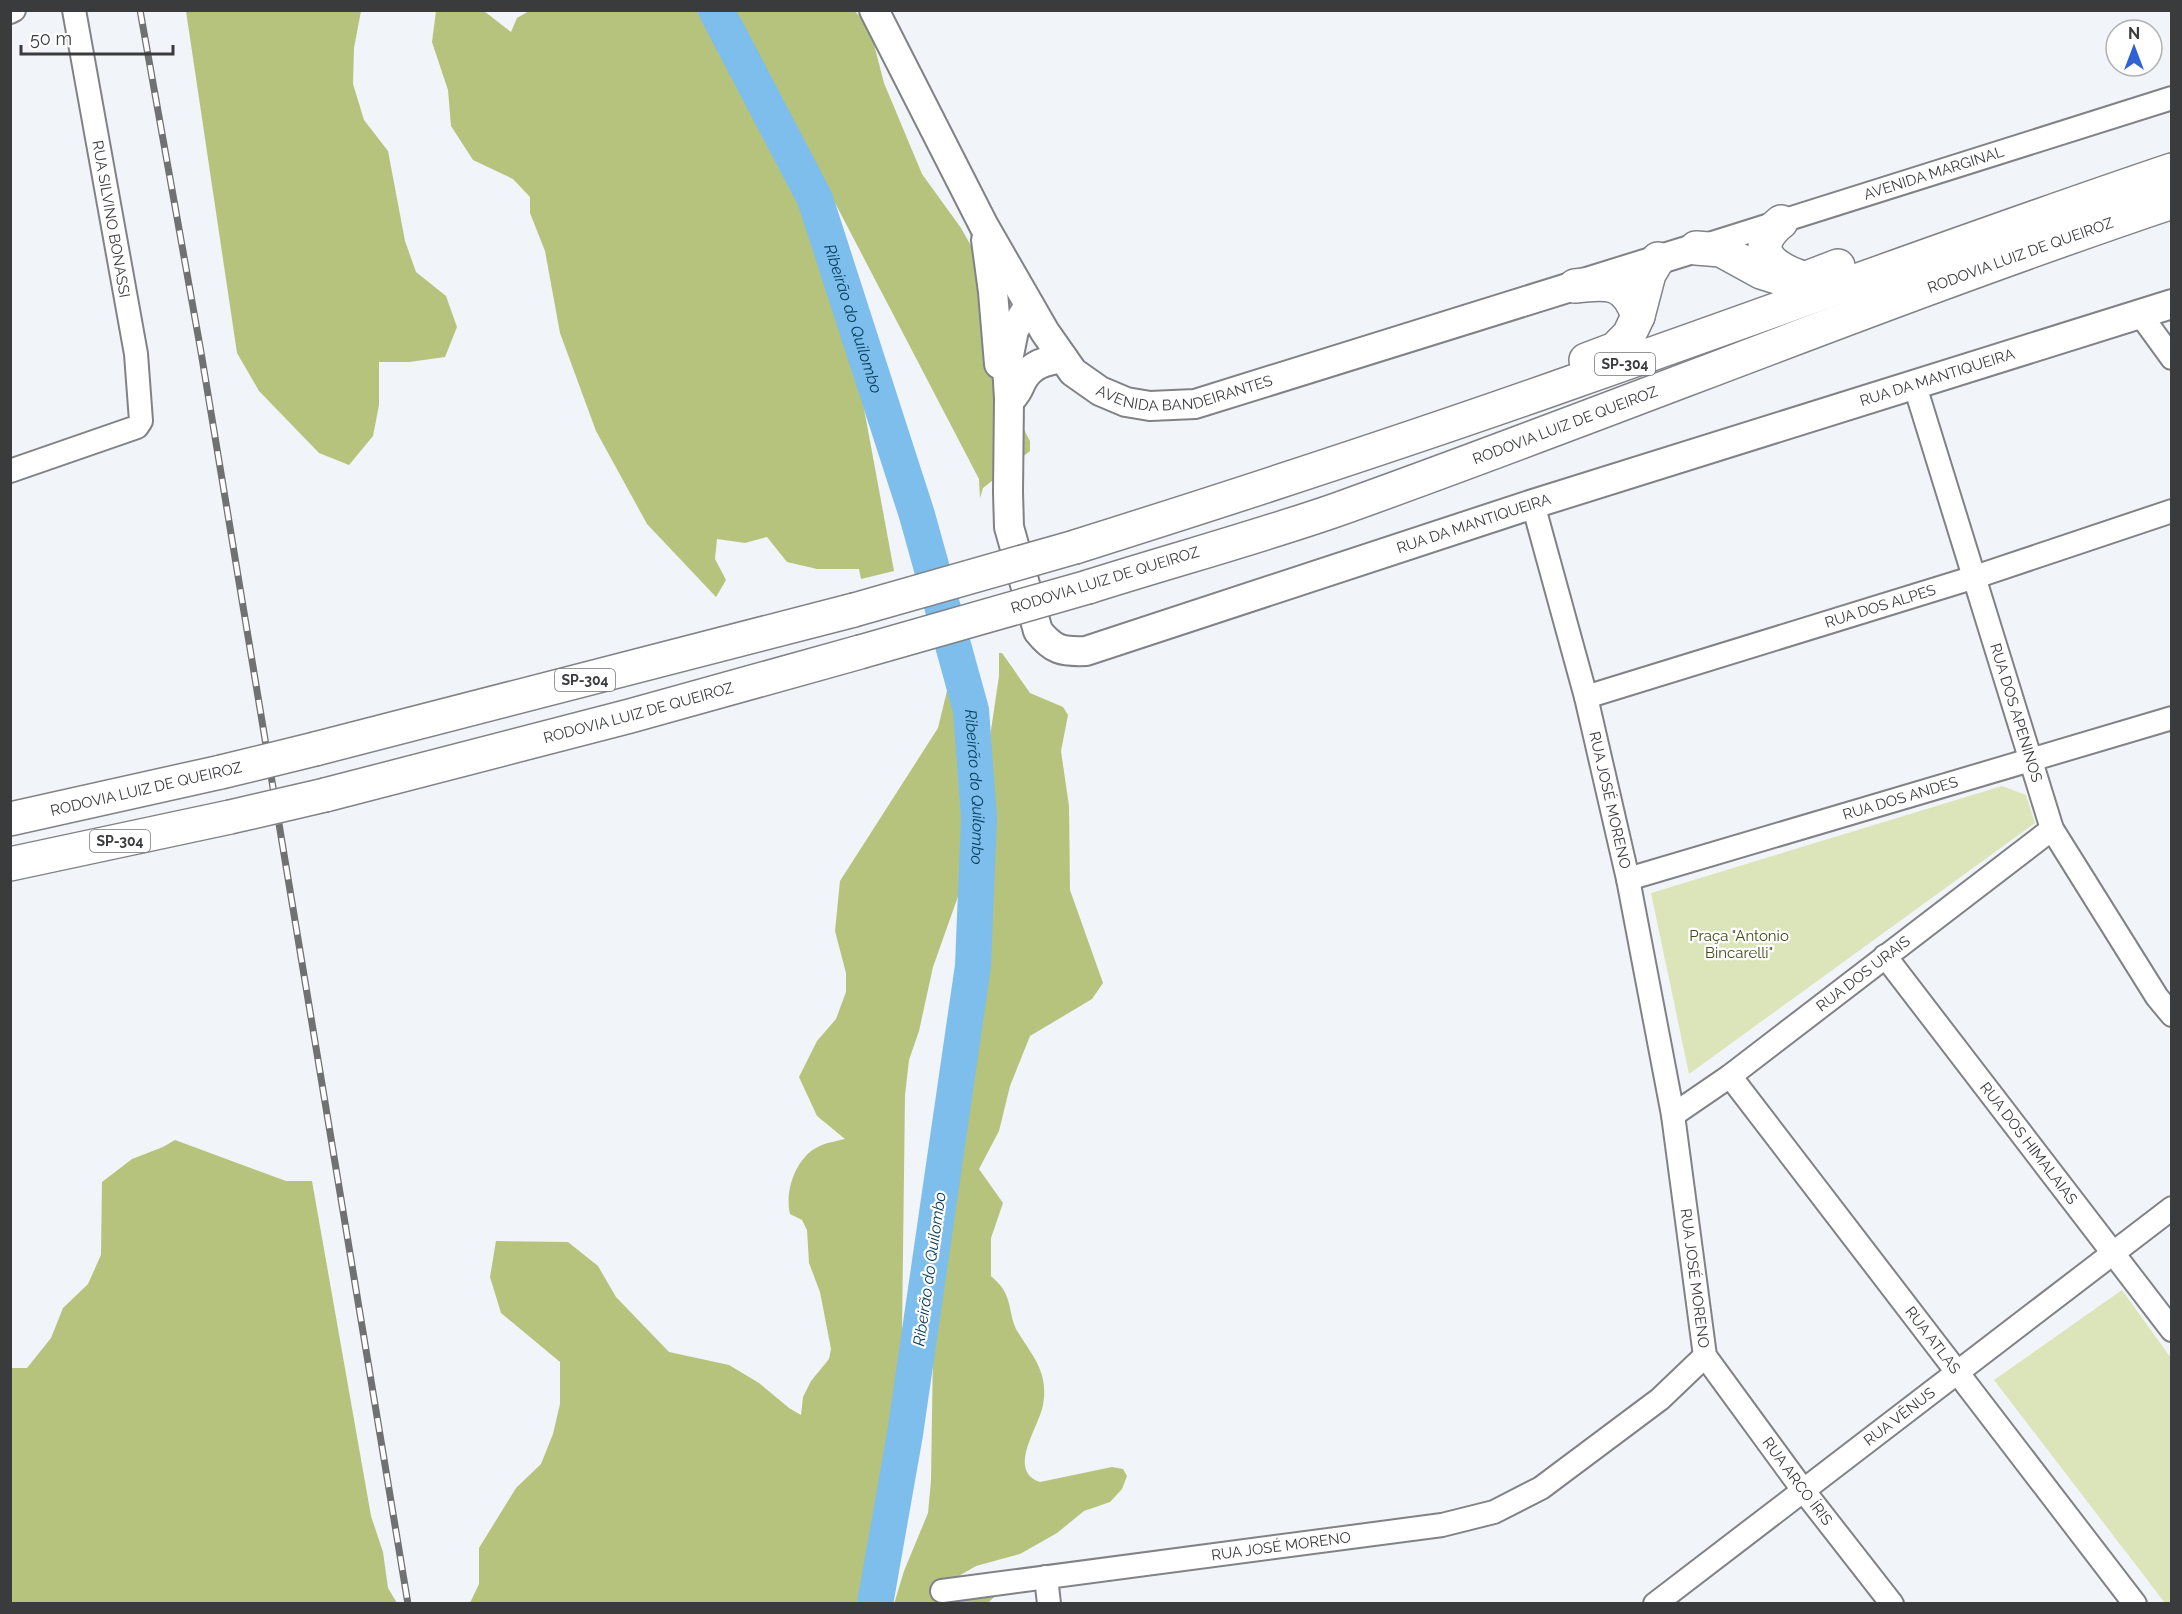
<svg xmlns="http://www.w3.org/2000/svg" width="2182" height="1614" viewBox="0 0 2182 1614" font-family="Raleway,sans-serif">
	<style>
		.green { fill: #dce5ba }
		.forest { fill: #b6c37d }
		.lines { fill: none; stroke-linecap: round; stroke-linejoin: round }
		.river { stroke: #7dbeec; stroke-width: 36 }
		.minor-casing { stroke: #808286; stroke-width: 26 }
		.major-casing { stroke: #808286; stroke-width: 32 }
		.highway-casing { stroke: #808286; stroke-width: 36 }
		.minor { stroke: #fff; stroke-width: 22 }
		.major { stroke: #fff; stroke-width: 28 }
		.highway { stroke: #fff; stroke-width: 33 }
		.rail-casing { stroke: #6f7173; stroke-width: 7 }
		.rail { stroke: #fff; stroke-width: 4.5; stroke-dasharray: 14; stroke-linecap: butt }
		.highway-bridge-casing { stroke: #808286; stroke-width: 36; stroke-linecap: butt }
		.highway-bridge { stroke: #fff; stroke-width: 33 }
		.labels { text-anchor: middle; stroke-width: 4.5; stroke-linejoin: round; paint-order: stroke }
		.shield { fill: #fff; stroke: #757677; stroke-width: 1.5 }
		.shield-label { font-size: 14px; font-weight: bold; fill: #3a3b3d }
		.street-label { font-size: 15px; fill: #3a3b3d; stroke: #fff }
		.park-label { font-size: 15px; fill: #444c19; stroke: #fff }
		.water-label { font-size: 16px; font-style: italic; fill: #043a58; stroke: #fff }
	</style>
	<rect width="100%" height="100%" fill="#f1f4f8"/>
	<path class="green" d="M2002,786L2026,795L2035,823L1689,1074L1651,893Z
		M2122,1290L2171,1358V1603H2165L1994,1380Z"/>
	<path class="forest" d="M186,11H361L354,48L353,84L364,120L388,151L405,241L416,272L446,296L457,327L445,357L409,362H379V405L373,436L349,465L319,453L259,391L237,353Z
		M436,11H484L511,32L517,18L529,11H697L733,60L774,127L809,188L844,255L856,291L861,333L860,387L894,571L861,579L859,569H817L787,562L767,537L745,543L717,539L715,559L726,580L716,597L647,524L596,431L560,333L545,251L530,213V197L513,179L473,160L451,126L448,90L432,42Z
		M735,11H855L870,29L884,83L922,174L961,228L988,276L1004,392L1030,441V451L983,488L980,498L979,479Z
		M999,653H1002L1030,693L1063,707L1068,715L1061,751L1069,806L1070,890L1103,983L1092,999L1030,1036L1010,1086L999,1131L979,1169L1003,1203L991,1238V1276C995,1280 1000,1284 1003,1289C1011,1301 1010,1317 1016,1329C1032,1356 1049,1371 1043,1405C1039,1427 1006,1471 1040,1482L1112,1467L1123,1469L1127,1476L1122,1489L1110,1502L1084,1511L1057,1533L1020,1554L976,1566L950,1581L989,1585L996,1595L988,1603L894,1604L904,1571L928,1513L931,1481L933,1350L931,1317L934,1115L999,676Z
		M957,672L966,701L972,740L970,839L967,871L933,967L919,1031L909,1060L905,1095L902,1330L910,1394V1430L872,1603H470L479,1584V1548L516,1488L541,1464L553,1434L560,1404V1362L501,1313L490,1277L496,1241L568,1242L598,1266L616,1297L669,1352L729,1365L759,1383L789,1408L801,1415L803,1397L811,1381L829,1359L831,1349L820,1292L809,1263L807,1230L802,1220L790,1214C784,1190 797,1154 822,1145C829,1142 838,1141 845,1139L817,1116L799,1077L817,1041L836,1019L846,992V973L835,931L840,881L938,728L950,678Z
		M175,1140L286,1181H312L371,1516L383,1552L388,1588L397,1603H11V1368H27L51,1338L63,1308L88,1284L101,1255L102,1182L132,1159L163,1147Z"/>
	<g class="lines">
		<path class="river" id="s1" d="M716,10L815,199L917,515L971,710L979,818L973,966L905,1434L875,1604"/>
		<defs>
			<g id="minor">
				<path d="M10,12L14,10"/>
				<path id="s2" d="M1703,246L2172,98"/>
				<path d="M2140,314L2172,358"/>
				<path id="s3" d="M1915,386L2052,829L2157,997L2172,1015"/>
				<path d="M10,471L137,427L141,421L136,354L74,10"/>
				<path id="s4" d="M1533,504L1586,697L1628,879L1673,1115L1705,1356L1803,1490L1892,1604"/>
				<path id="s5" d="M1586,697L1975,577L2172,511"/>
				<path id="s6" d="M1628,879L2172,718"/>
				<path id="s7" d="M1885,956L2172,1330"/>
				<path id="s8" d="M1730,1076L2135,1604"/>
				<path id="s9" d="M1673,1115L1730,1076L2052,829"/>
				<path d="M1046,1577L1049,1604"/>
				<path id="s10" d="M942,1591L1442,1525L1494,1512L1541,1488L1660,1399L1705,1356"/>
				<path id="s11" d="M1655,1604L2172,1208"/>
			</g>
			<g id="major">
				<path id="s12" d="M874,10L984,226L1045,332L1073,372L1100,391L1126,402L1150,406L1195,404L1696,248"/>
				<path d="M986,240L993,292L999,364"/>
				<path id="s13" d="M1029,305L1014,330L1007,365L1009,399L1008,492L1009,527L1038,631C1053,650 1062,652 1086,651L1533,504L2172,304"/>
				<path d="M1009,401C1016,394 1018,390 1022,381C1031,364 1045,361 1063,358"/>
			</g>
			<g id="highway">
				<path d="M1781,222C1751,246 1767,265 1797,276"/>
				<path d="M1696,248L1721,250L1761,272L1780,278L1804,279L1838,266"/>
				<path d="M1575,286C1609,282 1626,281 1638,316"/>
				<path d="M1586,360L1615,349L1629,335L1638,316L1649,274L1658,259"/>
				<path d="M1075,547C1243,494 1412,439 1578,380C1776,311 1973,237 2172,170"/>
				<path id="s14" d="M1088,587C1170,561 1255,538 1336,510C1616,410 1890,297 2172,202"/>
				<path d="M315,749L854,610"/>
				<path id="s15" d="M325,795L630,716L860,652"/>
				<path d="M10,819L221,772"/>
				<path d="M10,864L230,817"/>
			</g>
		</defs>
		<use href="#minor" class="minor-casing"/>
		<use href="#major" class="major-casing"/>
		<use href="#highway" class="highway-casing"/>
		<use href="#minor" class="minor"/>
		<use href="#major" class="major"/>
		<use href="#highway" class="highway"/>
		<defs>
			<path id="rail" d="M140,10L201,352L408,1604"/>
		</defs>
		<use href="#rail" class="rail-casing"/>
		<use href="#rail" class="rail"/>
		<defs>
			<path id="highway-bridge" d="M854,610L1075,547
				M860,652L1088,587
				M221,772L315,749
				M230,817L325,795"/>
		</defs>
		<use href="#highway-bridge" class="highway-bridge-casing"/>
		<use href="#highway-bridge" class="highway-bridge"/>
	</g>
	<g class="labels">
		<g class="shield">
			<rect x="1595" y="353" width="60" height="22" rx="4.5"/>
			<rect x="555" y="669" width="60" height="22" rx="4.5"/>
			<rect x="90" y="830" width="60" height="22" rx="4.5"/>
		</g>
		<g class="shield-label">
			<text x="1625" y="369">SP-304</text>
			<text x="585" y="685">SP-304</text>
			<text x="120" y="846">SP-304</text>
		</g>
		<g class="street-label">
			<text dy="5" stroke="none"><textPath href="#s2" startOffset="242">AVENIDA MARGINAL</textPath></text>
			<text transform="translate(111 219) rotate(80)" y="5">RUA SILVINO BONASSI</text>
			<text dy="5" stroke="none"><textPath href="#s14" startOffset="990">RODOVIA LUIZ DE QUEIROZ</textPath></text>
			<text dy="5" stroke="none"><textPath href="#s13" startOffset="1284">RUA DA MANTIQUEIRA</textPath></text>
			<text dy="5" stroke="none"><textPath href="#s12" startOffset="534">AVENIDA BANDEIRANTES</textPath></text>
			<text dy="5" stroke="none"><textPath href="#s14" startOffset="504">RODOVIA LUIZ DE QUEIROZ</textPath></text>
			<text dy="5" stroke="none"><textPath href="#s13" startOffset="798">RUA DA MANTIQUEIRA</textPath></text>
			<text transform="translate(1105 580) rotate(-17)" y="5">RODOVIA LUIZ DE QUEIROZ</text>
			<text dy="5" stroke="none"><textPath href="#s5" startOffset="308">RUA DOS ALPES</textPath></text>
			<text dy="5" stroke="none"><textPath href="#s15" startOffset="324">RODOVIA LUIZ DE QUEIROZ</textPath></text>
			<text dy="5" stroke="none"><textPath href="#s3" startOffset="342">RUA DOS APENINOS</textPath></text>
			<text transform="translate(146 789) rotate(-13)" y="5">RODOVIA LUIZ DE QUEIROZ</text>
			<text dy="5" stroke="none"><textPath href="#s6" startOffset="284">RUA DOS ANDES</textPath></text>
			<text dy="5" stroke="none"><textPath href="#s4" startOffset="306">RUA JOSÉ MORENO</textPath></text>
			<text dy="5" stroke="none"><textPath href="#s9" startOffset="237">RUA DOS URAIS</textPath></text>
			<text dy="5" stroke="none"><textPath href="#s7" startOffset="236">RUA DOS HIMALAIAS</textPath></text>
			<text dy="5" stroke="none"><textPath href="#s4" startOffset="792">RUA JOSÉ MORENO</textPath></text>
			<text dy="5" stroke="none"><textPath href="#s8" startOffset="333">RUA ATLAS</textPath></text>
			<text dy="5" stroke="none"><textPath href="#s11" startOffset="308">RUA VÊNUS</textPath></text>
			<text dy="5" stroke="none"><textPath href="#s4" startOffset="1026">RUA ARCO ÍRIS</textPath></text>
			<text dy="5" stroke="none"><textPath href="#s10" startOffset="342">RUA JOSÉ MORENO</textPath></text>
		</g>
		<g class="park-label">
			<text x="1739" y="941">Praça "Antonio<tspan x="1739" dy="17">Bincarelli"</tspan></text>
		</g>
		<g class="water-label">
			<text dy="6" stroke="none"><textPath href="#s1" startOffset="339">Ribeirão do Quilombo</textPath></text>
			<text dy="6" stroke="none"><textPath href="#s1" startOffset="825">Ribeirão do Quilombo</textPath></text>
			<text transform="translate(929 1269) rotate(-82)" y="6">Ribeirão do Quilombo</text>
		</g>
	</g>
	<rect width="2182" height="1614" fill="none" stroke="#3a3b3d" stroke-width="24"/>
	<g transform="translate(2134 48)"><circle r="28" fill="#ffffff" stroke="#b0b1b1" stroke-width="1.5"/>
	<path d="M0-4.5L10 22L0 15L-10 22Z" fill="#3162d1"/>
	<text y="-9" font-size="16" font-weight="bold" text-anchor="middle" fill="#3a3b3d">N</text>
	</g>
	<path d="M21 45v9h152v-9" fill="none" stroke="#3a3b3d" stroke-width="3"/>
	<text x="30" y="45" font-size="18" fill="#3a3b3d" stroke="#ffffff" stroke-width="4.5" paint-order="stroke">50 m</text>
</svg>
